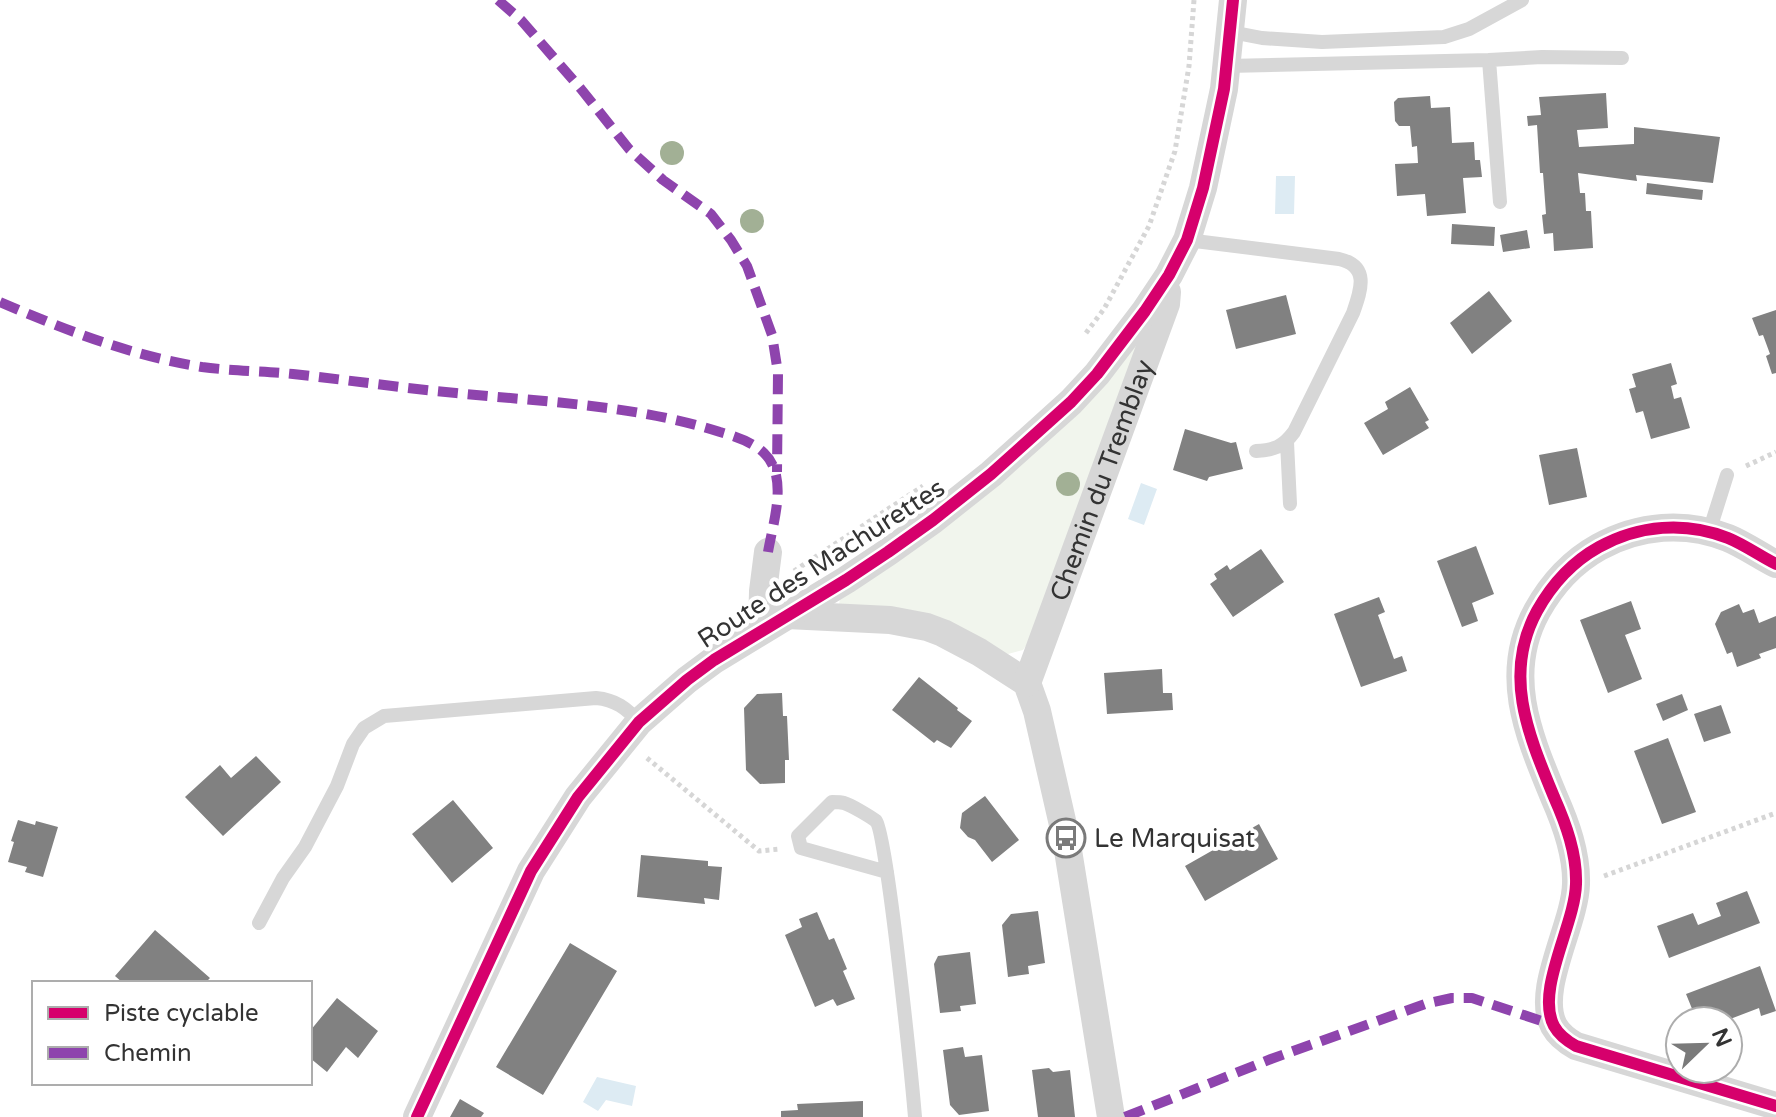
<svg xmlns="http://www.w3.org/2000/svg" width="1776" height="1117" viewBox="0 0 1776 1117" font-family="'Varela Round',sans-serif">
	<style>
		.green { fill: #f1f5ed }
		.water { fill: #ddebf3 }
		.building { fill: #818181 }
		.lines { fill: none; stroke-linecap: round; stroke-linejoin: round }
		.path { stroke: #d6d6d6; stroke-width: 5; stroke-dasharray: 4 4; stroke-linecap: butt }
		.service { stroke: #d7d7d7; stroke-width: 14 }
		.minor { stroke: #d7d7d7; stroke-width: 28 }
		.quiet { stroke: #8e44ad; stroke-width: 10; stroke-dasharray: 20 10; stroke-linecap: butt }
		.cycleway-casing { stroke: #fff; stroke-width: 17 }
		.cycleway { stroke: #d6006c; stroke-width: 12 }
		.tree { fill: #a2b095 }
		.labels { text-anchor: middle; stroke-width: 8; stroke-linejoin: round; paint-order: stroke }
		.street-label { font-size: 26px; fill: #333; stroke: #fff }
		.poi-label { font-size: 26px; fill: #333; stroke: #fff; text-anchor: start }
	</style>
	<rect width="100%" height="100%" fill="#fff"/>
	<path class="green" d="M1138,342L1028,643L1023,650L1008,654L922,613L839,605L840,599Z"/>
	<path class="water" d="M1276,176H1295L1294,214H1275Z
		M1141,483L1157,489L1144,525L1128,519Z
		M597,1077L636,1086L632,1106L606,1100L598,1111L583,1102Z"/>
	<path class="building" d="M1606,93L1608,128L1577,130L1579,147L1634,144V127L1720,137L1713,183L1636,175L1637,181L1578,173L1580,193H1585L1586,211H1591L1593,248L1554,251L1553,233L1544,234L1542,215L1546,214L1543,173H1540L1537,125L1528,126L1527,116L1541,115L1539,97Z
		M1430,96L1431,108L1450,107L1452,143L1474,142L1475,160H1480L1482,177L1463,178L1466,213L1427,216L1425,194L1397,196L1395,164L1418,163L1417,146L1412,147L1410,126H1399L1395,121L1394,102L1398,98Z
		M1647,183L1703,190L1702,200L1646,194Z
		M1452,224L1495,227L1494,246L1451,244Z
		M1527,230L1530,248L1503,252L1500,235Z
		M1489,291L1512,321L1472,354L1450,323Z
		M1286,295L1296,334L1236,349L1226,310Z
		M1776,310V373L1772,374L1766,356L1770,354L1763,335L1759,336L1752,318Z
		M1671,363L1677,384L1671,386L1674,399L1681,397L1690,428L1651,439L1643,411L1636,413L1629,389L1636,387L1632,374Z
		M1410,387L1429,420L1425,422L1429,428L1383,455L1364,423L1388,409L1385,402Z
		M1185,429L1231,443L1236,442L1243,469L1209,477L1207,481L1173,470Z
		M1577,448L1587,497L1549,505L1539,455Z
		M1476,546L1494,594L1472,603L1478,621L1462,627L1437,561Z
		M1261,549L1284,582L1233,617L1210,584L1217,579L1214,574L1227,565L1230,570Z
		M1379,597L1385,612L1378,615L1394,659L1402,656L1407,671L1361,687L1334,614Z
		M1631,601L1641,629L1625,635L1642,679L1608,693L1580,620Z
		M1739,604L1743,613L1754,609L1759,623L1776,616V648L1759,654L1761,658L1737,667L1732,652L1727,654L1715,624L1721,612Z
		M1162,669L1163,693H1172L1173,710L1107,714L1104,673Z
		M919,677L958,708L957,710L972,721L951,748L937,740L934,743L892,710Z
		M782,693L783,716H787L789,760H785V783L760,784L746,770L744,708L757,694Z
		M1682,694L1688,710L1663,721L1656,704Z
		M1721,705L1731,733L1704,742L1694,714Z
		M1668,738L1696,812L1662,824L1634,751Z
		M256,756L281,782L223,836L185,797L220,765L231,778Z
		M985,796L1019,840L992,862L975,840L968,837L960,828L962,813Z
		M453,800L493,848L452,883L412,834Z
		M18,820L35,825L36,821L58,827L43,877L25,872L27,867L8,862L14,842L11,841Z
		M1259,824L1278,859L1205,901L1185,866Z
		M641,855L708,861V866L722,867L719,900L704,898L705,904L637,897Z
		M1747,891L1760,923L1669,958L1657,926L1693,913L1698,925L1721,916L1716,903Z
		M1038,911L1045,963L1028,966L1029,974L1008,977L1002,925L1011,914Z
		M817,912L829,940L834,938L847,969L843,971L855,999L837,1006L833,999L815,1007L785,935L802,927L799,919Z
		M155,930L210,978L205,983H123L115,976Z
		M570,943L617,971L543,1095L496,1067Z
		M970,952L976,1004L960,1006L961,1011L940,1013L934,964L938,956Z
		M1760,966L1776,1011L1761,1016L1759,1008L1725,1021H1697L1686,994Z
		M337,998L378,1031L358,1058L346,1047L327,1072L310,1058V1031Z
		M963,1047L965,1057L982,1055L989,1111L959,1115L950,1105L943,1050Z
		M1049,1068L1053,1072L1070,1070L1075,1117H1038L1032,1070Z
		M460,1099L484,1113L481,1117H450Z
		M863,1101V1117H781V1111L798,1110L797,1104Z"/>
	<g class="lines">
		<path class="path" d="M1086,333L1104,309L1149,226L1175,151L1189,66L1194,0
			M1746,466L1776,452
			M794,571L923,486
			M647,758L759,851L780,849
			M1604,876L1776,813"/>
		<path class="service" d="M1231,32L1262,38L1322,42L1444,37L1469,29L1522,0
			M1489,60L1542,57L1622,58
			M1227,66L1489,60L1500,202
			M1187,240L1339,259C1370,266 1361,290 1353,313L1294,432C1283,447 1274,450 1256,451
			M1287,442L1290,504
			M1709,532L1727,475
			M887,872L801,848L798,836L832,802C835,802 841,802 844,803C851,805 871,817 876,821C887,833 912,1082 915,1117
			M259,923L283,878L305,847L337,786L353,744L364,728L384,716L396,715L596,698C616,700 626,708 639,722"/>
		<g class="minor">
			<path d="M1776,564C1760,556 1745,545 1728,538C1685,521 1639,525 1599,547C1572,562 1552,584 1537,611C1502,675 1529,736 1554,797C1566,824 1577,854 1576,884C1575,925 1535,990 1554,1026C1559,1035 1567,1041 1576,1046L1776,1106"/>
			<path d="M787,615L890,620L927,627L943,633L979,652L1027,683L1037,711L1066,838L1111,1117"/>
			<path d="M762,630L763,591L768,552"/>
			<path id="s1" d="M1027,683L1166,304L1167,292"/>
			<path d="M417,1117L531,871L578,797L639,722L687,680L714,660L846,580L888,552L933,520L991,474L1071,402L1097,374L1145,311L1169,275L1187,240L1203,188L1224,89L1233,0"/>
		</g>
		<path class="quiet" d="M498,0L521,20L581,89L629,149L663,180L711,214L731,240L747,266L772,335L778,373L777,472
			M0,302C65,330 132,356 202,367C232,371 263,371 293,374C348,380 402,388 456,393C544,402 636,405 720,432C734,436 753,442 764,453C789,477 773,522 768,552
			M1125,1117L1271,1059L1425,1004L1452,998H1472L1554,1025"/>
		<defs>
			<path id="cycleway" d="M1776,564C1760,556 1745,545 1728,538C1685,521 1639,525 1599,547C1572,562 1552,584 1537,611C1502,675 1529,736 1554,797C1566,824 1577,854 1576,884C1575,925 1535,990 1554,1026C1559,1035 1567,1041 1576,1046L1776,1106
				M417,1117L531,871L578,797L639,722L687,680L714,660L846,580L888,552L933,520L991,474L1071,402L1097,374L1145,311L1169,275L1187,240L1203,188L1224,89L1233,0"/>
		</defs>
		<use href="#cycleway" class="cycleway-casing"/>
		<use href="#cycleway" class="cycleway"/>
	</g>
	<g class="tree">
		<circle cx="672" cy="153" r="12"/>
		<circle cx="752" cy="221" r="12"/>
		<circle cx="1068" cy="484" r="12"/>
	</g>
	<defs>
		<symbol id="bus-ring" viewBox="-11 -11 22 22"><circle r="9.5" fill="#fff" stroke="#7a7a7a" stroke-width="1.5"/><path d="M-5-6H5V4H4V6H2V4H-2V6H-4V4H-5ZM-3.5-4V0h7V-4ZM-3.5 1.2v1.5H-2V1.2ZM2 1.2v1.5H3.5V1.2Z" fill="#7a7a7a"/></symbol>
	</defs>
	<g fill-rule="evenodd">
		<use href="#bus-ring" x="1044" y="816" width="44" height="44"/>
	</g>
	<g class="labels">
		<g class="street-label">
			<text dy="9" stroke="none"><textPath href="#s1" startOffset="216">Chemin du Tremblay</textPath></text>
			<text transform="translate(821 563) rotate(-33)" y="9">Route des Machurettes</text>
		</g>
		<g class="poi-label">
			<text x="1094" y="847">Le Marquisat</text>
		</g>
	</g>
	<rect x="32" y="981" width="280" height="104" fill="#ffffff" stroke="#adadad" stroke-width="2"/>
	<rect x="48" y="1007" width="40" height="12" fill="#d6006c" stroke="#adadad" stroke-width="2"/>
	<text x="104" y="1021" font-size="24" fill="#333333">Piste cyclable</text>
	<rect x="48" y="1047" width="40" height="12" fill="#8e44ad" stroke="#adadad" stroke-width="2"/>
	<text x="104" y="1061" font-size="24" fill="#333333">Chemin</text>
	<g transform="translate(1704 1045) rotate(67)"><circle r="38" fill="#ffffff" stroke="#adadad" stroke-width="2"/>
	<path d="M0-6L14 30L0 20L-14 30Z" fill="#7a7a7a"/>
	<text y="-12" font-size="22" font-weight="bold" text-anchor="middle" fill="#333333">N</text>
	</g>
</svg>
